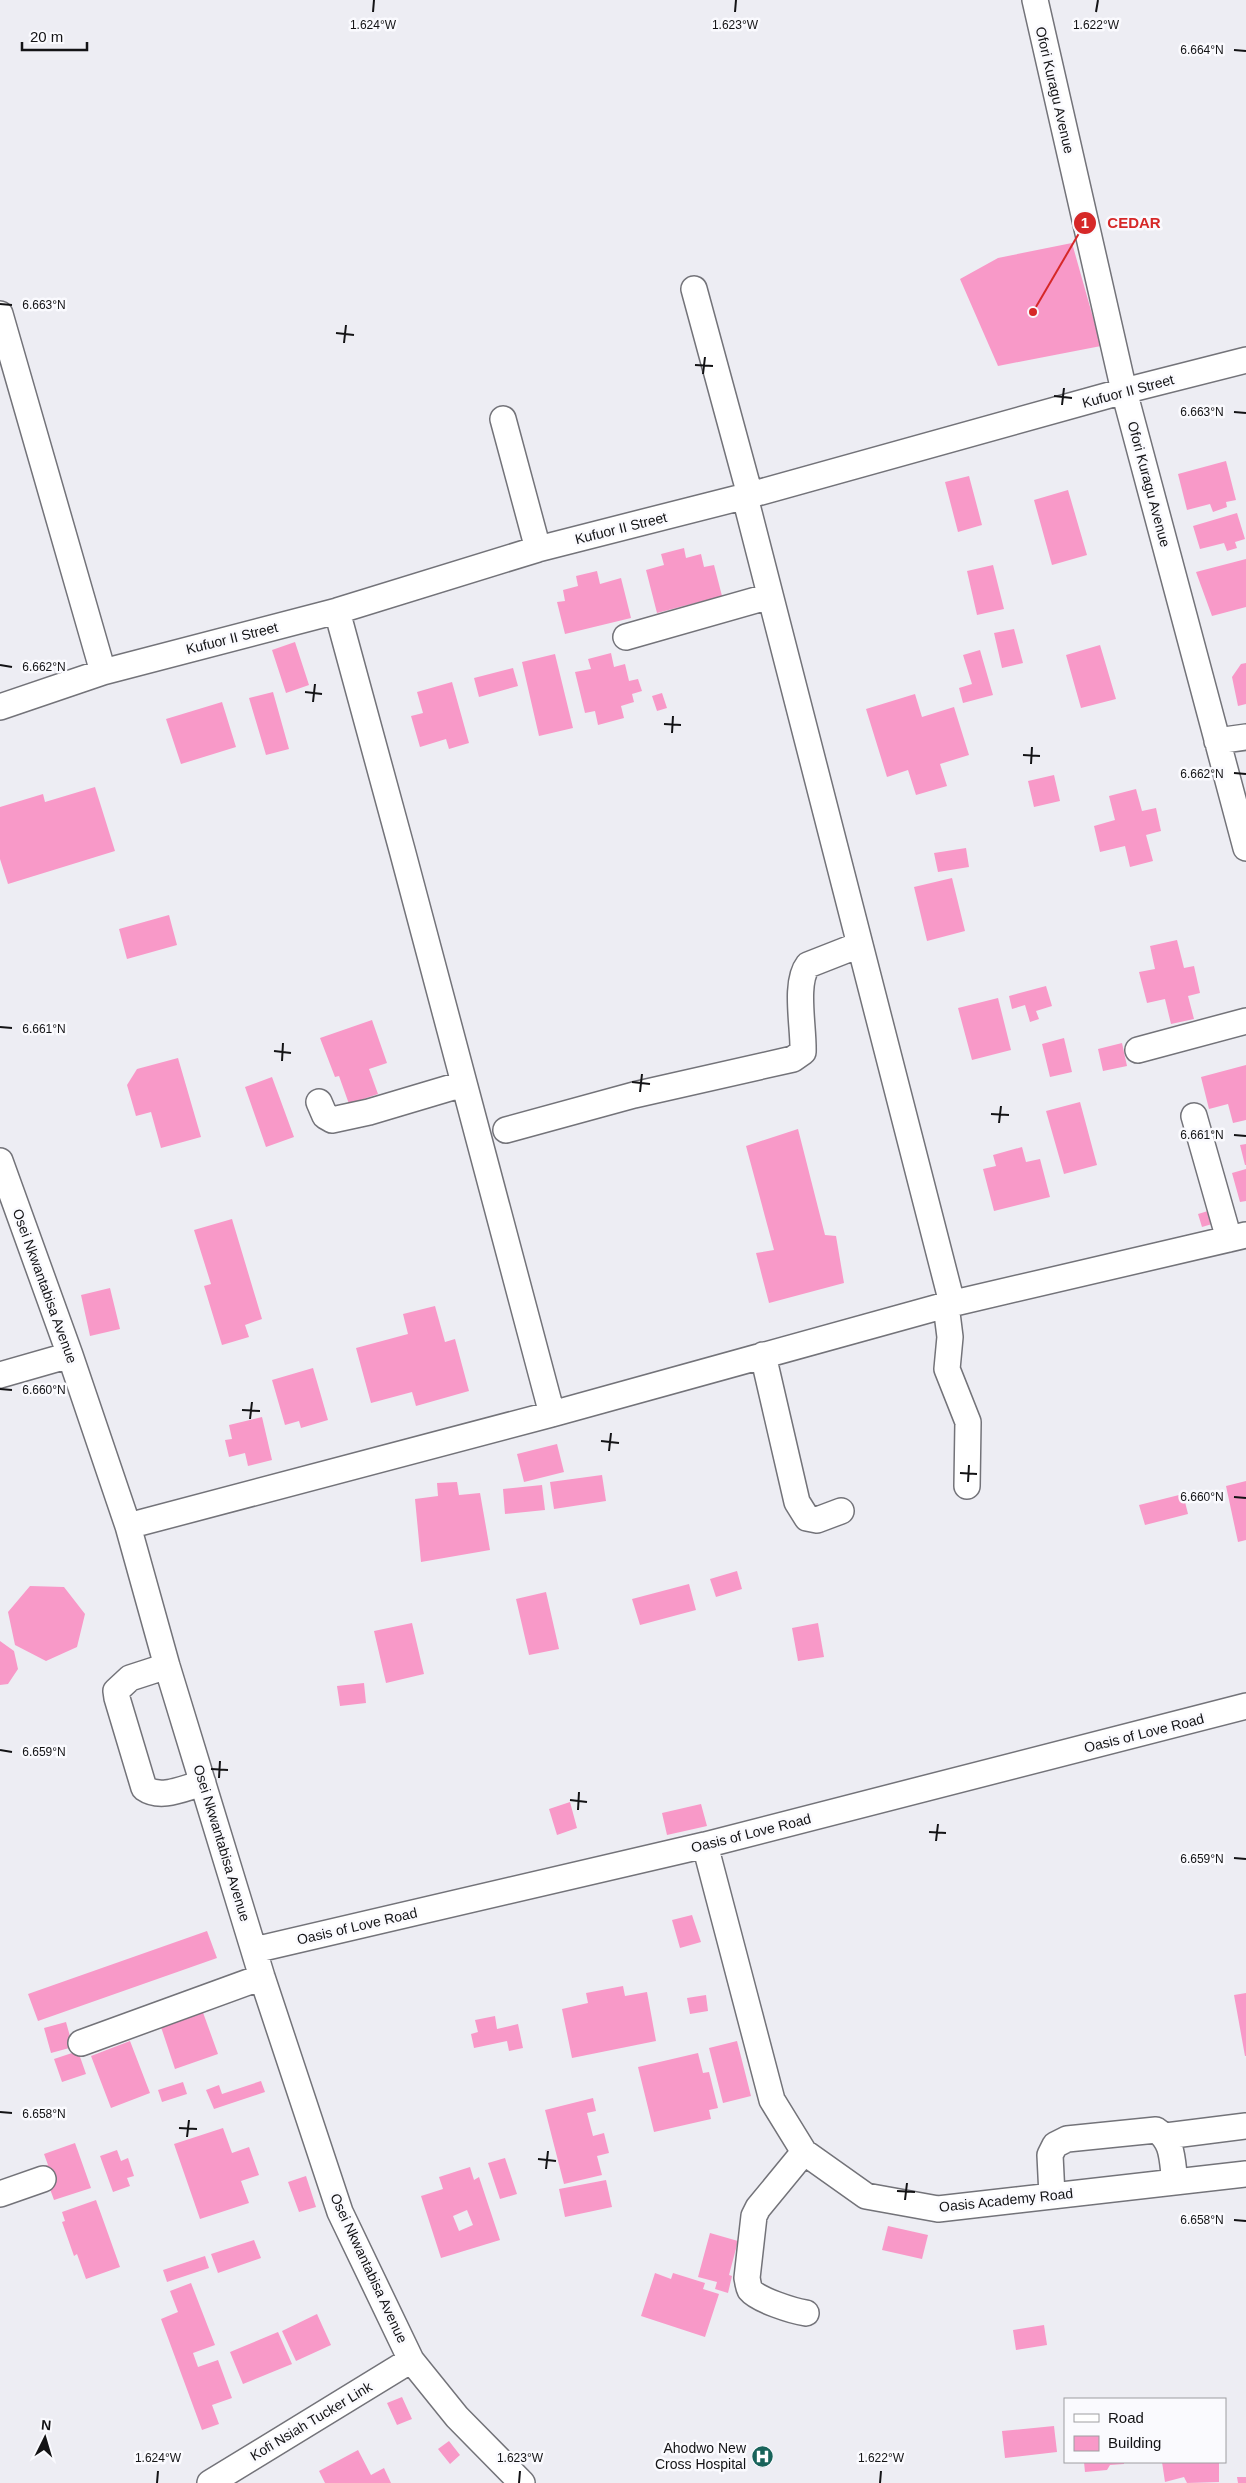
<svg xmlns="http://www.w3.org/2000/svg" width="1246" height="2483" viewBox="0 0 1246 2483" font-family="Helvetica,sans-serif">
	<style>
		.building { fill: #f899c8; fill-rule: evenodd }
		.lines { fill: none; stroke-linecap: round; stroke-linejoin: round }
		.minor-casing { stroke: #737379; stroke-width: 28 }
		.minor { stroke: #fff; stroke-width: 25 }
		.ticks { fill: none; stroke: #131315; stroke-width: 2 }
		.labels { text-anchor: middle; stroke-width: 5; stroke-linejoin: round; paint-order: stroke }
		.street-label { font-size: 14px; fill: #131315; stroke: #fafafe }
		.poi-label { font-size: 14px; fill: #131315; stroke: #fafafe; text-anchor: end }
		.ticks-label { font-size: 12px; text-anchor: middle; fill: #131315; stroke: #fafafe; stroke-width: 5; stroke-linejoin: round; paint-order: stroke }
		.leader { fill: none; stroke: #d62828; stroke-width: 2 }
		.callout-dot { fill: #d62828; stroke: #fafafe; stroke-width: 2 }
		.mark-label { font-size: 15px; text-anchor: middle; font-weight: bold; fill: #fff }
		.callout-label { font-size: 15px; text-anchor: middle; font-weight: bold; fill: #d62828; stroke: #fafafe; stroke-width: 5; stroke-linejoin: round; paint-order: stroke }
	</style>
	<rect width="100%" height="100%" fill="#ededf3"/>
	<path class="building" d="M1072,243L1101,346L998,366L960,279L998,258Z
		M1226,461L1236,500L1226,502L1227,507L1213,512L1210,504L1187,510L1178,474Z
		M969,476L982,525L958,532L945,482Z
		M1068,490L1087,555L1052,565L1034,500Z
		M1237,513L1245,539L1235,542L1237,548L1227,551L1224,543L1200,549L1193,526Z
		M684,548L686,558L701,554L704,567L714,565L722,596L657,613L646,570L664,565L661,554Z
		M1246,559V607L1212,616L1196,572Z
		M993,565L1004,609L977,615L967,571Z
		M597,571L600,584L621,578L631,618L565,634L557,602L565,601L563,590L578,586L576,576Z
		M1014,629L1023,663L1002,668L994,633Z
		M295,642L309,685L286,693L272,650Z
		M1100,645L1116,699L1081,708L1066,655Z
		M980,650L993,695L963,703L959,688L972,684L963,655Z
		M611,653L614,667L625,664L629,681L638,679L642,691L632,694L634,702L621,706L624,718L598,725L595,711L585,713L575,672L591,669L588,659Z
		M555,654L573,728L539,736L522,662Z
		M1246,663V704L1238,706L1232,677L1241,664Z
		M513,668L518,686L479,697L474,678Z
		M452,682L469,743L449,749L446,739L420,747L411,716L423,713L417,692Z
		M273,692L289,749L266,755L249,698Z
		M662,693L667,708L657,711L652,696Z
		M915,694L922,717L954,707L969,755L940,764L947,786L916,795L908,770L887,777L866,709Z
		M222,702L236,747L181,764L166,719Z
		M1054,775L1060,801L1034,807L1028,781Z
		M95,787L115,851L8,884L0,859V807L43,794L45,802Z
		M1136,789L1142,811L1156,808L1161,831L1146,835L1153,861L1130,867L1125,846L1100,852L1094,826L1115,820L1109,796Z
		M966,848L969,867L938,872L934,853Z
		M952,878L965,931L927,941L914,887Z
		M169,915L177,945L127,959L119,929Z
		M1177,940L1184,968L1194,966L1200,993L1188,996L1194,1019L1171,1024L1165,999L1147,1003L1139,972L1155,969L1150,946Z
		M1046,986L1052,1006L1036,1011L1039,1019L1030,1022L1025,1005L1012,1009L1009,996Z
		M998,998L1011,1050L972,1060L958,1008Z
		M372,1020L387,1063L369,1069L378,1094L349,1104L339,1076L335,1077L320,1038Z
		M1064,1038L1072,1072L1050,1077L1042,1044Z
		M1122,1043L1127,1066L1103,1071L1098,1049Z
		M178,1058L201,1137L161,1148L151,1112L136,1116L127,1085L137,1069Z
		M1246,1065V1120L1233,1123L1228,1104L1209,1109L1201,1077Z
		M272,1077L294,1137L266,1147L245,1087Z
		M1080,1102L1097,1165L1064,1174L1046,1111Z
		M798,1129L825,1235L836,1236L844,1283L769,1303L756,1253L774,1250L746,1146Z
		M1246,1144V1165H1245L1240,1145Z
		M1022,1147L1026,1162L1040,1159L1050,1197L994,1211L983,1169L996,1166L993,1155Z
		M1246,1169V1201L1240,1202L1232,1173Z
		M1208,1211L1212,1224L1202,1227L1198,1214Z
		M232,1219L262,1319L245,1325L249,1337L222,1345L204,1286L211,1284L194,1230Z
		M110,1288L120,1329L90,1336L81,1295Z
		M435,1306L445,1342L455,1339L469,1391L416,1406L412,1392L371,1403L356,1348L408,1334L403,1314Z
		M313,1368L328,1420L301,1428L299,1421L285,1425L272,1380Z
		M262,1417L272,1460L248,1466L245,1453L229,1457L225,1440L232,1439L229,1425Z
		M557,1444L564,1472L524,1482L517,1454Z
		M602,1475L606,1501L554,1509L550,1482Z
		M1246,1481V1540L1238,1542L1226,1486Z
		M457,1482L459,1495L480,1493L490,1550L421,1562L415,1499L438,1496L437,1483Z
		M542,1485L545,1510L505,1514L503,1489Z
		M1183,1494L1188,1514L1145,1525L1139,1505Z
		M737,1571L742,1589L716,1597L710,1579Z
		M689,1584L696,1610L640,1625L632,1599Z
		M30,1586L64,1587L85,1614L77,1647L46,1661L15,1645L8,1612Z
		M546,1592L559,1649L529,1655L516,1599Z
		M412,1623L424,1674L386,1683L374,1631Z
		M818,1623L824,1657L798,1661L792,1628Z
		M0,1641L14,1651L18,1669L8,1684L0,1685Z
		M364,1683L366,1703L340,1706L337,1686Z
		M570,1802L577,1828L557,1835L549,1809Z
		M701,1804L707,1826L667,1835L662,1813Z
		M692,1915L701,1942L680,1948L672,1920Z
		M207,1931L217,1958L38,2021L28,1994Z
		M623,1986L625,1996L647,1992L656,2041L572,2058L562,2009L588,2003L586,1993Z
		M1246,1993V2056H1245L1234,1995Z
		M706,1995L708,2011L690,2014L687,1998Z
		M201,2007L218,2054L175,2069L159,2021Z
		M495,2016L497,2029L518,2024L523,2048L509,2051L507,2041L474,2048L471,2034L478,2032L475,2020Z
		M66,2022L73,2047L51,2053L44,2028Z
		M130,2041L150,2093L111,2108L91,2056Z
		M737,2041L751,2096L723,2103L709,2048Z
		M78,2051L86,2074L62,2082L54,2059Z
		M698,2053L703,2073L709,2072L718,2108L709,2110L711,2119L654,2132L638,2067Z
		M261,2081L265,2092L214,2109L206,2090L219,2085L222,2094Z
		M183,2082L187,2094L162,2102L158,2090Z
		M593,2098L596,2111L587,2113L593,2136L604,2133L609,2153L597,2156L602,2175L564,2184L545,2110Z
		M223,2128L232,2153L249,2147L259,2175L241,2181L249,2203L200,2219L174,2144Z
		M75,2143L91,2188L54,2200L42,2167L48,2165L44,2154Z
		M117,2150L121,2161L128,2158L134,2176L127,2178L130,2186L113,2192L100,2156Z
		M505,2158L517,2194L500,2199L488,2163Z
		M470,2167L474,2180L479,2177L500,2240L441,2258L421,2196L443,2189L439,2177ZM467,2210L473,2225L459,2231L453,2216Z
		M306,2176L316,2207L299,2212L288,2182Z
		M606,2180L612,2207L565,2217L559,2189Z
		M96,2200L120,2267L86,2279L77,2254L74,2256L62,2222L65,2221L62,2212Z
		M888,2226L928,2235L922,2259L882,2250Z
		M710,2233L738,2241L729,2275L732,2276L728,2293L715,2289L717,2282L698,2277Z
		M254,2240L261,2258L218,2273L211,2254Z
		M205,2256L209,2268L167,2282L163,2270Z
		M655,2273L671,2279L673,2273L705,2283L703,2289L719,2294L705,2337L641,2316Z
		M191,2283L215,2345L193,2353L198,2367L218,2360L232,2398L212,2405L219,2424L202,2430L161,2319L178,2312L170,2291Z
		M317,2314L331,2345L296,2361L282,2331Z
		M1044,2325L1047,2345L1016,2350L1013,2330Z
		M278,2332L292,2364L243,2384L230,2352Z
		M402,2397L412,2419L397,2425L387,2403Z
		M1054,2426L1057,2452L1005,2458L1002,2431Z
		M449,2441L460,2455L450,2464L438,2449Z
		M358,2450L371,2475L384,2468L391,2483H325L319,2471Z
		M1084,2462H1124V2464L1110,2465L1107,2470L1085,2472Z
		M1162,2462H1219V2482L1187,2483L1184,2477L1165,2482Z
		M1237,2477H1246V2483H1238Z"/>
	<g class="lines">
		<defs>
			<path id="minor" d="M1035,0L1124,391L1246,848
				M694,289L750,495
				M0,314L103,672
				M503,419L538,549
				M745,497L952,1303
				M337,611C411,878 480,1146 552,1414
				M626,637L770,596
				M0,707L103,672L337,611L538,549L750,495L1124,391L1246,360
				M1217,741L1246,737
				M1138,1050L1246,1021
				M319,1102L325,1116L332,1120L369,1112L463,1084
				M1194,1116L1229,1239
				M506,1130L634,1095L793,1059L803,1052C804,1028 794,983 808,965L859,945
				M0,1161L70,1355L128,1526L167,1666L262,1977L340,2212L411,2360L457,2417L522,2483
				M946,1305L950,1337L947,1369L968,1422L967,1486
				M763,1355L797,1502L807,1518L817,1520L841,1511
				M0,1375L70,1355
				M128,1526L552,1414L946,1305L1246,1235
				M167,1666L130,1678L116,1691L117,1698L144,1788C161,1800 184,1788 203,1783
				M705,1845L772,2100L804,2152L866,2196L938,2209L1246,2174
				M254,1950L705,1845L1246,1706
				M81,2043L262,1977
				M1166,2136L1246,2126
				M804,2152L758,2208L754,2216L747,2278C748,2282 748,2286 750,2290C758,2300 793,2311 806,2313
				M0,2194L43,2179
				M1052,2196L1050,2155L1055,2145L1067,2139L1156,2130C1174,2141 1172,2163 1175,2182
				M210,2483L411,2360"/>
		</defs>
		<use href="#minor" class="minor-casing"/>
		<use href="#minor" class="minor"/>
	</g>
	<path class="ticks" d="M373,12L374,0M735,12L736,0M1096,12L1098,0M1234,50L1246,51M0,304L12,305M336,333L354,335M344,343L346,325M695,365L713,366M703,374L705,357M1054,396L1072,398M1062,405L1064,388M1234,412L1246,413M0,665L12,667M305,692L322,694M313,702L315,684M664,724L681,725M672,733L673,716M1023,755L1040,756M1031,764L1032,747M1234,773L1246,774M0,1027L12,1028M274,1051L291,1053M282,1061L283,1043M632,1082L650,1084M640,1092L642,1074M991,1114L1009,1115M999,1123L1001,1106M1234,1135L1246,1136M0,1389L12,1390M242,1410L260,1411M250,1419L252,1402M601,1441L619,1443M609,1451L611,1433M960,1473L977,1474M968,1482L969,1465M1234,1497L1246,1498M0,1750L12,1752M211,1769L228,1770M219,1778L220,1761M570,1800L587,1802M578,1810L579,1792M929,1832L946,1833M936,1841L938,1824M1234,1858L1246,1859M0,2112L12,2113M179,2128L197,2129M187,2137L189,2120M538,2159L556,2161M546,2169L548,2151M897,2191L915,2192M905,2200L907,2183M1234,2220L1246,2221M157,2483L158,2471M519,2483L520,2471M880,2483L881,2471"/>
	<defs>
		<symbol id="hospital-disc" viewBox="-11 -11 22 22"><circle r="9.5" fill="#18635a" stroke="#fafafe"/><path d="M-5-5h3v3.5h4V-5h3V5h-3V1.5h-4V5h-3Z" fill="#fff"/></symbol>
	</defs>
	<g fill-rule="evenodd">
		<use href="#hospital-disc" x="750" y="2444" width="25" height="25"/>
	</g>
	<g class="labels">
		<g class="street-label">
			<text transform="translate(1055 90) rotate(77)" y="5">Ofori Kuragu Avenue</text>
			<text transform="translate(1128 391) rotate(-15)" y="5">Kufuor II Street</text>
			<text transform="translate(1149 484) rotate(75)" y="5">Ofori Kuragu Avenue</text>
			<text transform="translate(621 528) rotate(-14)" y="5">Kufuor II Street</text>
			<text transform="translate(232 638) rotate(-14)" y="5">Kufuor II Street</text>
			<text transform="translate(45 1286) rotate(70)" y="5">Osei Nkwantabisa Avenue</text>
			<text transform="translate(1144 1733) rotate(-14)" y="5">Oasis of Love Road</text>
			<text transform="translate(751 1833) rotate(-14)" y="5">Oasis of Love Road</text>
			<text transform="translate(222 1843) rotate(73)" y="5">Osei Nkwantabisa Avenue</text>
			<text transform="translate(357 1926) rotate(-13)" y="5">Oasis of Love Road</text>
			<text transform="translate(1006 2200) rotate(-6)" y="5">Oasis Academy Road</text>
			<text transform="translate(369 2268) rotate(65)" y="5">Osei Nkwantabisa Avenue</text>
			<text transform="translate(311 2421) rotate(-31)" y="5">Kofi Nsiah Tucker Link</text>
		</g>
		<g class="poi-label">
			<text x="746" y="2453">Ahodwo New<tspan x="746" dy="16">Cross Hospital</tspan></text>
		</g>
	</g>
	<g class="ticks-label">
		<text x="373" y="29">1.624°W</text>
		<text x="735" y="29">1.623°W</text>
		<text x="1096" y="29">1.622°W</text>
		<text x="1202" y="54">6.664°N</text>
		<text x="44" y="309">6.663°N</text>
		<text x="1202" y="416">6.663°N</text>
		<text x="44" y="671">6.662°N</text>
		<text x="1202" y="778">6.662°N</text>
		<text x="44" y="1033">6.661°N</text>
		<text x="1202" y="1139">6.661°N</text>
		<text x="44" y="1394">6.660°N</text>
		<text x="1202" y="1501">6.660°N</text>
		<text x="44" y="1756">6.659°N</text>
		<text x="1202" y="1863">6.659°N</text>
		<text x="44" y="2118">6.658°N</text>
		<text x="1202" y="2224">6.658°N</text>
		<text x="158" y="2462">1.624°W</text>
		<text x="520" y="2462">1.623°W</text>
		<text x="881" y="2462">1.622°W</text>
	</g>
	<path class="leader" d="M1033 312L1085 223"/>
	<g class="callout-dot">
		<circle cx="1033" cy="312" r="5"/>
		<circle cx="1085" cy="223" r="12"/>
	</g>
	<g class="mark-label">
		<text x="1085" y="228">1</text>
	</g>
	<g class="callout-label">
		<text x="1134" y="228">CEDAR</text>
	</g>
	<rect x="1064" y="2398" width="162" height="65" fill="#fafafe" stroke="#9e9ea1"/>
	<rect x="1074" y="2414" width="25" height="8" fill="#ffffff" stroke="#9e9ea1"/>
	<text x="1108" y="2423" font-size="15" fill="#131315">Road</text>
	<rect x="1074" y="2436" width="25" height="15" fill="#f899c8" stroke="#9e9ea1"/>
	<text x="1108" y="2448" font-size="15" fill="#131315">Building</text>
	<g transform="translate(45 2438) rotate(5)" stroke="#fafafe" stroke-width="4" paint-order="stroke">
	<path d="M0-4L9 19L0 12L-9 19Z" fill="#131315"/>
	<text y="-8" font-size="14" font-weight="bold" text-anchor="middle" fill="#131315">N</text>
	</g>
	<path d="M22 42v8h65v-8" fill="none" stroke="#131315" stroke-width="2.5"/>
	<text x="30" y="42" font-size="15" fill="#131315" stroke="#fafafe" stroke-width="4" paint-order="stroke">20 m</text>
</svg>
